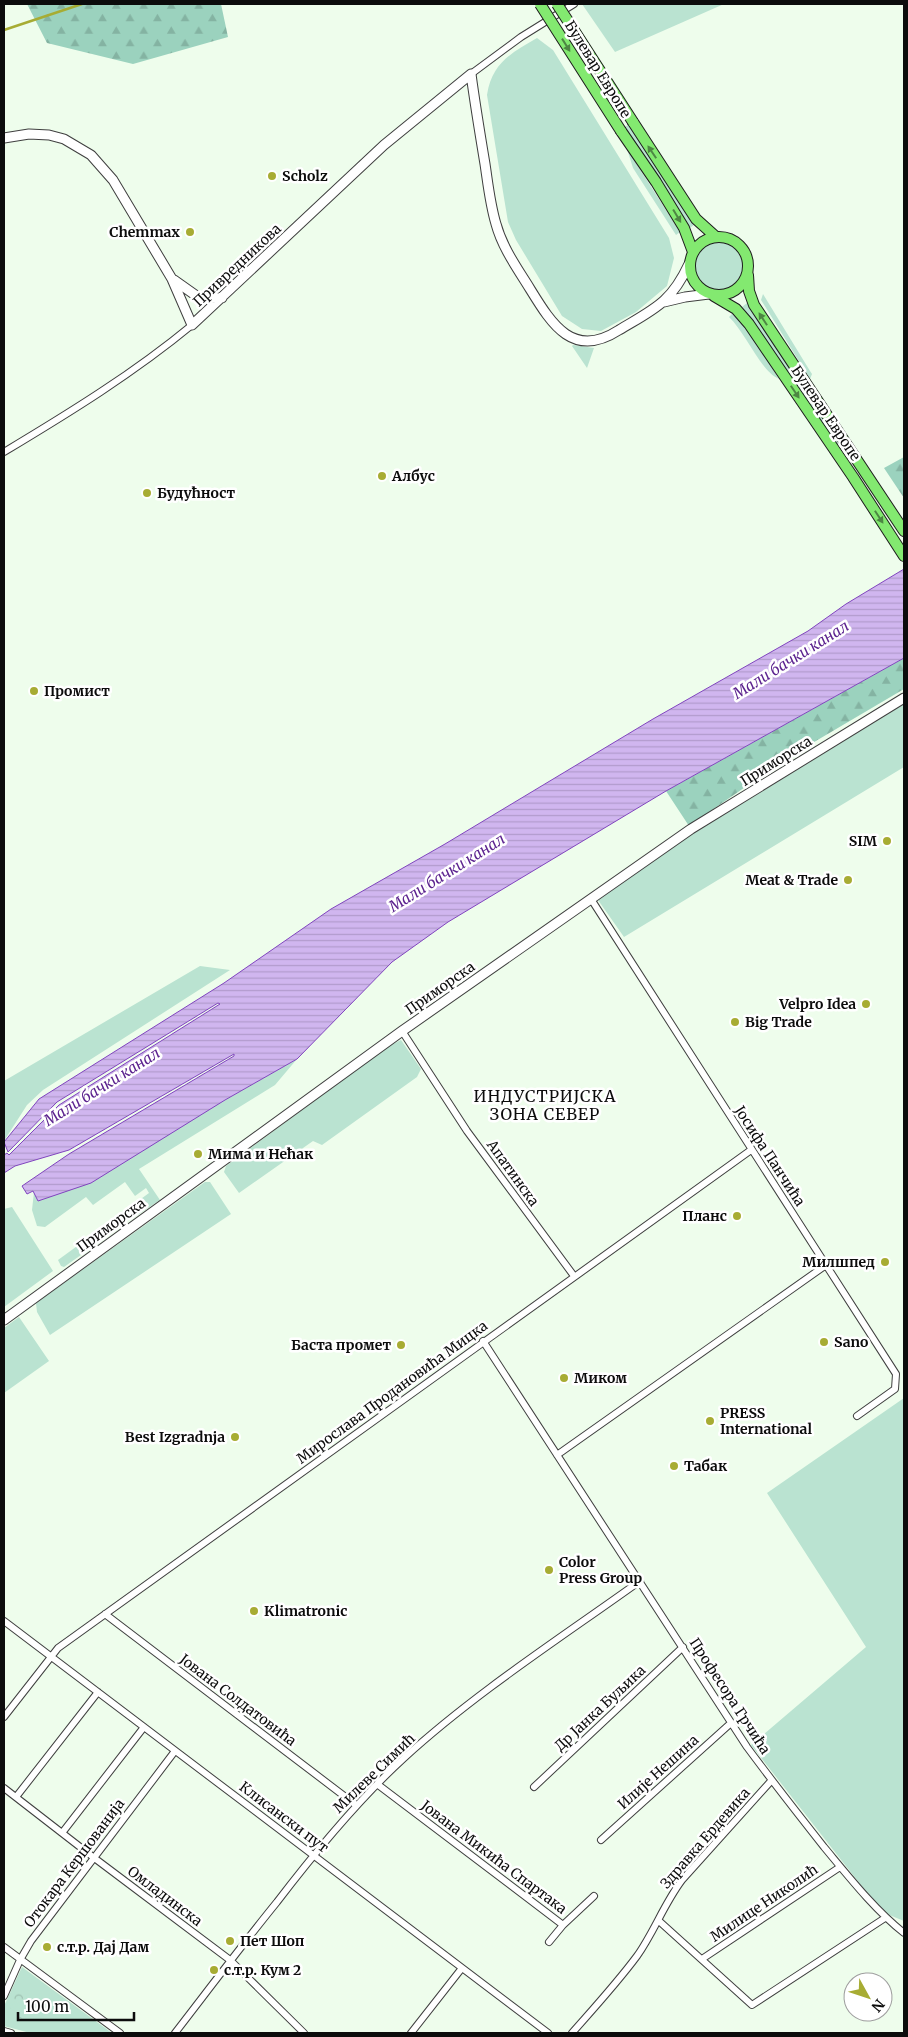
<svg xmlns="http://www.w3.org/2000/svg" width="908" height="2037" viewBox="0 0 908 2037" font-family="Merriweather,serif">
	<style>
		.grass { fill: #bae3d1 }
		.forest { fill: url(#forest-firs) }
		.park { fill: url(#park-crowns) }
		.water { fill: url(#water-rules); stroke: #8045be }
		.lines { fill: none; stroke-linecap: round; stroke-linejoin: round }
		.minor-casing { stroke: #3f3f3f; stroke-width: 8 }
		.tertiary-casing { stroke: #3f3f3f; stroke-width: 11 }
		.primary-casing { stroke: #1d1d1d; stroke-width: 12 }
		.minor { stroke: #fff; stroke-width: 6 }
		.tertiary { stroke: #fff; stroke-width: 9 }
		.primary { stroke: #83e970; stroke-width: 10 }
		.rail { stroke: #a7ac33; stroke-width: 2.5 }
		.primary-bridge-casing { stroke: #1d1d1d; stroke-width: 12; stroke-linecap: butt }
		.primary-bridge { stroke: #83e970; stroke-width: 10 }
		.oneway { fill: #4d8643 }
		.poi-dot { fill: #a7ac33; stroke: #fff; stroke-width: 2 }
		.labels { text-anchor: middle; stroke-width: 5; stroke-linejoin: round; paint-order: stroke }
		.street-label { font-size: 14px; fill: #0c0c0c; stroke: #fff }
		.poi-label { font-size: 14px; font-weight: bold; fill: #0c0c0c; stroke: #fff; text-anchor: start }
		.water-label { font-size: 15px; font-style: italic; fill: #5c238f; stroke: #fff }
		.quarter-label { font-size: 16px; letter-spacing: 1px; fill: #0c0c0c; stroke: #fff }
	</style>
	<defs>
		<pattern id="forest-firs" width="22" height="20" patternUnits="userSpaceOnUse" patternTransform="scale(1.25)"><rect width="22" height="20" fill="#9bd2be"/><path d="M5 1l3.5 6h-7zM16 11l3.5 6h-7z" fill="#84b3a2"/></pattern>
		<pattern id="park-crowns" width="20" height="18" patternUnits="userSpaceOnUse" patternTransform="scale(1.25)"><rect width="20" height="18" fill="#bae3d1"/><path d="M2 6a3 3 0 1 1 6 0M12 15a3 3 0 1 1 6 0" fill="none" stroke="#9fc2b2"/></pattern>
		<pattern id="water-rules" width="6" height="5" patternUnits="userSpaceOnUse" patternTransform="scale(1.25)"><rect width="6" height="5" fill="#d0b6ef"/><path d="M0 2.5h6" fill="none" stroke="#b19bcc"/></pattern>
	</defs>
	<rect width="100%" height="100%" fill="#eefdec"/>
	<path class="grass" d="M582,4H724L615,52Z
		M537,38L553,50L669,238L674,258L667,286L636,312L601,331L582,329L562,316L516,240L508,222L487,95C492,63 511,53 537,38Z
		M629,124L695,224L690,228L625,127Z
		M627,149L680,232L676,235L633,168Z
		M695 266a24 24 0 1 1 48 0a24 24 0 1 1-48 0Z
		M763,294L810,371L812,374L810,379L761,300Z
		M747,303L751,310L785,354L840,443L836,446L742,307Z
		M733,313L747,328L779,379C761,372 746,333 729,317Z
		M573,345L594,348L587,368L572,346Z
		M904,704V767L624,937L598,900L691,835Z
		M200,966L230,970L43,1090L27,1105L4,1141V1081Z
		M401,1040L421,1069L417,1077L322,1145L313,1141L239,1193L224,1172L226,1166L389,1046Z
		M297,1059L275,1085L139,1169L160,1200L133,1218L129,1210L130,1207L149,1193L146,1188L135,1196L125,1182L93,1205L86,1197L45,1227L37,1226L32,1210L34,1192L38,1201L225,1100Z
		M205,1182H210L231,1214L50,1335L37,1312L36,1303Z
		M12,1207L53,1271L4,1307V1209Z
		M113,1220H117L120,1224L119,1228L64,1267L61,1266L58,1260Z
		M19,1317L49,1361L4,1393V1328Z
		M904,1398V1921L882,1912L751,1745L866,1647L767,1493Z
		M22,1967L112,2033H30L4,2026V2006Z"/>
	<path class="forest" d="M27,4H221L228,37L133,64L47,43Z
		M904,457V498L884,468Z
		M904,658V689L787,758L689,826L666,791Z"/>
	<path class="park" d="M10 2004a15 15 0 1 1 30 0a15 15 0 1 1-30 0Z"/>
	<path class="water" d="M904,569V658L666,791L448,922L392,962L297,1059L225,1100L91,1183L38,1201L33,1191L27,1194L22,1186L69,1154L234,1056V1054L69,1150L15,1166L4,1173V1155L7,1153L9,1155L59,1105L220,1004L218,1003L57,1102L8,1152L4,1142L39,1099L224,983L331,909L445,844L653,719L808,631L846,604Z"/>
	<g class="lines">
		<defs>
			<path id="minor" d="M471,74L521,37L574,4
				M4,452C69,413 134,373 192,325
				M591,899L896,1374L895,1389L857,1416
				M402,1031L467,1131L574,1276
				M483,1341L747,1747C772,1781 798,1814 824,1847C849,1877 874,1909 904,1933
				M557,1455L826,1265
				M105,1614L356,1805
				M4,1621L548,2033
				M4,1717L58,1648L751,1150
				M377,1784L563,1925L594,1896
				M534,1787L683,1647
				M4,1788L93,1857L230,1960L304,2033
				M16,1797L98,1692
				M62,1833L144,1727
				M601,1840L731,1723
				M659,1921L752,2005L885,1918
				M549,1942L563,1925
				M4,1947L120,2033
				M702,1959L840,1867
				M4,1996L20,1960L31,1941L175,1751
				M4,2031L11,2033
				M175,2033C209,1989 242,1945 277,1902C316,1851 357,1801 404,1758C475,1693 562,1637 640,1581
				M411,2033L462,1968
				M572,2033C594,2008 617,1983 637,1956C654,1932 664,1904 682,1880L771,1781"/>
			<path id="tertiary" d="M4,138L29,134L49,135L64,139L91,155L113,180L172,279L192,325L384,145L471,74C475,104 480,134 485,164C488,184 490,204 496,224C502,246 515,265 527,284C550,321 571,361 619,330C654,309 671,303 689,264
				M174,280L198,297L222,298
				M664,302L685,297L709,294
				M4,1320L402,1031L691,829L904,698"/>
			<path id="primary" d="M633,122L696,219L716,237
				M621,131L656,182L684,228L693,252
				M690 266a29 29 0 1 1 58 0a29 29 0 1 1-58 0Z
				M748,275L749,291L754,305L904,531
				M714,296L736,309L749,324L853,477L904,556"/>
		</defs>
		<use href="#minor" class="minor-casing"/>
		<use href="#tertiary" class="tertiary-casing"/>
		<use href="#primary" class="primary-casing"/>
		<use href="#minor" class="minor"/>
		<use href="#tertiary" class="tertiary"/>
		<use href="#primary" class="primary"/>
		<path class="rail" d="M4,30L82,4"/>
		<defs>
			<path id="primary-bridge" d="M540,4L621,131
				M557,4L633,122"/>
		</defs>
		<use href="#primary-bridge" class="primary-bridge-casing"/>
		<use href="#primary-bridge" class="primary-bridge"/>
	</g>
	<defs><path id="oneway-solid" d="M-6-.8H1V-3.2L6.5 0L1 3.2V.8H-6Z" transform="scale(1.25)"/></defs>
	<g class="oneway">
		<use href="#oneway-solid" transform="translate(566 45) rotate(58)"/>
		<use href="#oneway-solid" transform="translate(652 152) rotate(-124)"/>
		<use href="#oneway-solid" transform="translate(677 216) rotate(59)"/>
		<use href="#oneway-solid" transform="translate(763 319) rotate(-123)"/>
		<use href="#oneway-solid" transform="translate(795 392) rotate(56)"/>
		<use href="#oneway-solid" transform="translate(879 517) rotate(57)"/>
	</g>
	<g class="poi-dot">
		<circle cx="272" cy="176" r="5"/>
		<circle cx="190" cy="232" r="5"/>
		<circle cx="382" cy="476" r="5"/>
		<circle cx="147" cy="493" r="5"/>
		<circle cx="34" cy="691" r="5"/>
		<circle cx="887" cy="841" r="5"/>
		<circle cx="848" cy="880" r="5"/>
		<circle cx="866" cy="1004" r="5"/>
		<circle cx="735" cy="1022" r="5"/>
		<circle cx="198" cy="1154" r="5"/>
		<circle cx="737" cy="1216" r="5"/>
		<circle cx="885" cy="1262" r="5"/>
		<circle cx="824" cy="1342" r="5"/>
		<circle cx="401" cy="1345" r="5"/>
		<circle cx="564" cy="1378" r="5"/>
		<circle cx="710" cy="1421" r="5"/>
		<circle cx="235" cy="1437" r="5"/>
		<circle cx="674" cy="1466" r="5"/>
		<circle cx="549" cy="1570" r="5"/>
		<circle cx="254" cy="1611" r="5"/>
		<circle cx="230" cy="1941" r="5"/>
		<circle cx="47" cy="1947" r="5"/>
		<circle cx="214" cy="1970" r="5"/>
	</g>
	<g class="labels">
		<g class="street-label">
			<text transform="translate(598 69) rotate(58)" y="5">Булевар Европе</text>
			<text transform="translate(237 265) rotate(-43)" y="5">Привредникова</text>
			<text transform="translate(826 413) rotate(56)" y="5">Булевар Европе</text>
			<text transform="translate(776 761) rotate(-32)" y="5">Приморска</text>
			<text transform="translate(440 988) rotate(-35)" y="5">Приморска</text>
			<text transform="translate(770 1156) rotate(57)" y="5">Јосифа Панчића</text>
			<text transform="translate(513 1173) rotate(54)" y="5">Апатинска</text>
			<text transform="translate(111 1225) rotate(-36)" y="5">Приморска</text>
			<text transform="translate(392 1392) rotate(-36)" y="5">Мирослава Продановића Мицка</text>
			<text transform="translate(730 1696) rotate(57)" y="5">Професора Грчића</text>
			<text transform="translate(238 1700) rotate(37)" y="5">Јована Солдатовића</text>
			<text transform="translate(600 1708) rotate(-43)" y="5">Др Јанка Буљика</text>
			<text transform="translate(658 1772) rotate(-42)" y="5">Илије Нешина</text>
			<text transform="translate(374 1773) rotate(-44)" y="5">Милеве Симић</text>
			<text transform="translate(284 1817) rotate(37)" y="5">Клисански пут</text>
			<text transform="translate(705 1838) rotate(-49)" y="5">Здравка Ердевика</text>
			<text transform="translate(494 1857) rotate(37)" y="5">Јована Микића Спартака</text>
			<text transform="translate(74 1863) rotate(-53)" y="5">Отокара Кершованија</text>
			<text transform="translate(165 1896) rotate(37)" y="5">Омладинска</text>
			<text transform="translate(764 1903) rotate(-34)" y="5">Милице Николић</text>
		</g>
		<g class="poi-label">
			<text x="282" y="181">Scholz</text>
			<text x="180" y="237" text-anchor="end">Chemmax</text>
			<text x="392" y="481">Албус</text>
			<text x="157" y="498">Будућност</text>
			<text x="44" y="696">Промист</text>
			<text x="877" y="846" text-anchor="end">SIM</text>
			<text x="838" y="885" text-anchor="end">Meat &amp; Trade</text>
			<text x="856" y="1009" text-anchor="end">Velpro Idea</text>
			<text x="745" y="1027">Big Trade</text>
			<text x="208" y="1159">Мима и Нећак</text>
			<text x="727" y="1221" text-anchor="end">Планс</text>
			<text x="875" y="1267" text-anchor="end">Милшпед</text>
			<text x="834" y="1347">Sano</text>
			<text x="391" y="1350" text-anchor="end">Баста промет</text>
			<text x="574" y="1383">Миком</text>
			<text x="720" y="1418">PRESS<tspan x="720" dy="16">International</tspan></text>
			<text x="225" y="1442" text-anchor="end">Best Izgradnja</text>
			<text x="684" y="1471">Табак</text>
			<text x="559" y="1567">Color<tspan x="559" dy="16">Press Group</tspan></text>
			<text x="264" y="1616">Klimatronic</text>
			<text x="240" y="1946">Пет Шоп</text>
			<text x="57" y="1952">с.т.р. Дај Дам</text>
			<text x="224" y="1975">с.т.р. Кум 2</text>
		</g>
		<g class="water-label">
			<text transform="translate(791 660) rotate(-32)" y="5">Мали бачки канал</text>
			<text transform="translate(447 873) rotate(-32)" y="5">Мали бачки канал</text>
			<text transform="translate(102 1087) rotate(-32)" y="5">Мали бачки канал</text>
		</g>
		<g class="quarter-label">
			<text x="545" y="1102">ИНДУСТРИЈСКА<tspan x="545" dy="18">ЗОНА СЕВЕР</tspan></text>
		</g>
	</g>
	<rect width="908" height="2037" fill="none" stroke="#0c0c0c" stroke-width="10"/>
	<g transform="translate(868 1997) rotate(130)"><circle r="24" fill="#ffffff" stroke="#9e9e9e"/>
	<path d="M0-4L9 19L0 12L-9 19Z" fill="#a7ac33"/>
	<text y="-8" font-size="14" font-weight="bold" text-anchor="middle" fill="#0c0c0c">N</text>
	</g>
	<path d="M18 2012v8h116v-8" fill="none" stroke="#0c0c0c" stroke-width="2.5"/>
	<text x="25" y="2012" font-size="15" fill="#0c0c0c" stroke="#ffffff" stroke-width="4" paint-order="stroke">100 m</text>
</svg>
